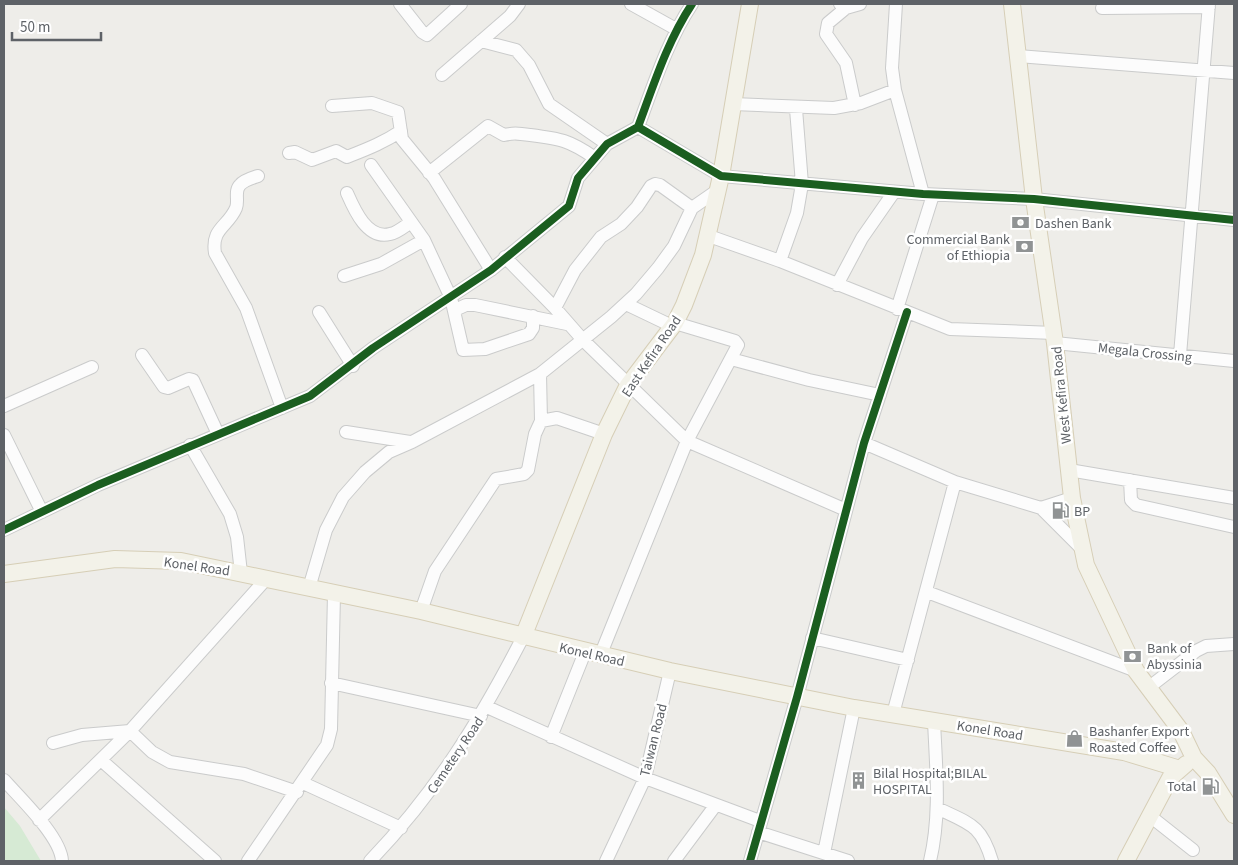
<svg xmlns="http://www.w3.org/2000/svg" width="1238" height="865" viewBox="0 0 1238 865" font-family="'Source Sans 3',sans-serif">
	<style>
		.green { fill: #d6ead4 }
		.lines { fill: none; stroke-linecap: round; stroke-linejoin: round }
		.minor-casing { stroke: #cacbcb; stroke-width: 14 }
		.major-casing { stroke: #d6ceb6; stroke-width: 18 }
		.minor { stroke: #fcfcfc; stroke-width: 12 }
		.major { stroke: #f3f2e9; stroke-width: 16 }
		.cycleway-casing { stroke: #fff; stroke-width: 11 }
		.cycleway { stroke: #1b5e20; stroke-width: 8 }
		.labels { text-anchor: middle; stroke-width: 5; stroke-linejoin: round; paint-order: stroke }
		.poi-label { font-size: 14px; fill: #5e6267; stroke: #fff; text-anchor: start }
		.street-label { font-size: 14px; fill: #5e6267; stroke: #fff }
	</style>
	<rect width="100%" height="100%" fill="#eeede9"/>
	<path class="green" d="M4,807L20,826L41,861H4Z"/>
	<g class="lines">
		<defs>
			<path id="minor" d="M400,4L422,32L427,35L461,4
				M631,4L676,29
				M840,4L846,8L860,4
				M896,4L892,68L895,90L923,194
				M846,8L828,23L826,34L846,63L855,105
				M1102,8L1209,7
				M481,41L516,50L529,65L549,104L607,144
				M1018,56L1234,73
				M442,75L510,16L519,4
				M733,104L834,108L861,103L895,90
				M332,106L372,103L398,112L402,139L434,178L491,270
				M638,127L721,176L923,194L1034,199L1234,220
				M289,153L295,152L312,160L336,151L347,157C367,149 383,143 401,131
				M371,165L424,240L451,298L463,350L485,349L529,334L533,328V316
				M429,173L488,126L504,135C517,132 517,134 530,135C561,139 569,140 595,158
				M258,176C252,178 244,180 240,185C234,191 239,201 236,208C228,227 211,228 215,253L246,308L282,408
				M347,193C354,209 367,240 390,234C397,233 405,226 411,222
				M709,236L780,261L950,329L1054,333
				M505,257L555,308L583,340L687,441L846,510
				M780,261L797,213L802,184L796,109
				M344,276L381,264L424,240
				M837,285L862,238L894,192
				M626,304L672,326
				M555,308L575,270L601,237L621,224L637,207L651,186L655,184L660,185L692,208
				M897,309L933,195
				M455,310L466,305H475L567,324
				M319,312L353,366
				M1055,343L1234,361
				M142,355L164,387L168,388L189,379L193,380L218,434
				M1180,355L1209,4
				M731,359L809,380L880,395
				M4,406L92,367
				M541,421L557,418L604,434
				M346,432L410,442
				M4,435L42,512
				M864,443L955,482L1041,508L1072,498
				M190,445L230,514L237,537L241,573
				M1069,470L1234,498
				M1130,480L1131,500L1136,505L1234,527
				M1041,508L1082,549
				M4,530L98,485L310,396L373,348L491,270L569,206L578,178L607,144L638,127C654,84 667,42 692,4
				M309,588L326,530L343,497L365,472L389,452L412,442L540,374L611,317L636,294L658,268L674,246L692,208L718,190
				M927,592L1136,671
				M421,611L435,571L496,479L524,474L528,470L535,434L541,421L540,374
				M812,638L908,660
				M600,656L687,441L738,345L735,341L675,323
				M331,683L481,716
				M1148,688L1196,651L1206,646L1234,644
				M487,707L645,778L760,821
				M893,714L955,482
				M551,737L585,652
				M53,743L82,735L130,731L152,752L170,762L244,774L297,792
				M101,760L215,861
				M4,780C20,798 61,837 62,861
				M303,783L401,828
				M937,808C970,824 981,824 992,861
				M1150,816L1193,850
				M39,820L130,731L267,578
				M758,832L848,861
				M824,853L854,708
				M248,861L327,745L331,729L334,594
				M370,861C437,791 479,722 523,637
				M606,861L645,778L670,671
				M674,861L715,806
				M750,861L797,697L864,443L907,312
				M930,861C941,815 936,768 934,721"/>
			<path id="major" d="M1012,4L1034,199L1055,343L1072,498L1086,565L1136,671L1181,731L1194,758L1208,773L1234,815
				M4,574L115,559L181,561L421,611L670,671L854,708L1124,752L1180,769
				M523,637L604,434L628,385L675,323L684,305L703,255L721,176L750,4
				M1126,861L1170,778L1186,764"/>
		</defs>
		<use href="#minor" class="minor-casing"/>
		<use href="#major" class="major-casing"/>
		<use href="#minor" class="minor"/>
		<use href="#major" class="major"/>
		<defs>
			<path id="cycleway" d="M638,127L721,176L923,194L1034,199L1234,220
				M4,530L98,485L310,396L373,348L491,270L569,206L578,178L607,144L638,127C654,84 667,42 692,4
				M750,861L797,697L864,443L907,312"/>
		</defs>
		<use href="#cycleway" class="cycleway-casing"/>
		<use href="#cycleway" class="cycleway"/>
	</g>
	<defs>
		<symbol id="bank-bare" viewBox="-9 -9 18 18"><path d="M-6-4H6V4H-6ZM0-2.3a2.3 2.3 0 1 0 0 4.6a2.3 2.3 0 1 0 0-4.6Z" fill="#909394" stroke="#fff" stroke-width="2.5" paint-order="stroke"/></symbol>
		<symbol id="fuel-bare" viewBox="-9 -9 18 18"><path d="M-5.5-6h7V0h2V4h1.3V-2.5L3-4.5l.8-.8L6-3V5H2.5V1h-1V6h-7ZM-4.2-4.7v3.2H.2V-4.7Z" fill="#909394" stroke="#fff" stroke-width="2.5" paint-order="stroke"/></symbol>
		<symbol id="shop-bare" viewBox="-9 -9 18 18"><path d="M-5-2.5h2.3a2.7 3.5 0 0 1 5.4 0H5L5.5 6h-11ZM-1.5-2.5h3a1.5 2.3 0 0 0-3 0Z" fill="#909394" stroke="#fff" stroke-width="2.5" paint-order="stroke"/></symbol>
		<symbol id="building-bare" viewBox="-9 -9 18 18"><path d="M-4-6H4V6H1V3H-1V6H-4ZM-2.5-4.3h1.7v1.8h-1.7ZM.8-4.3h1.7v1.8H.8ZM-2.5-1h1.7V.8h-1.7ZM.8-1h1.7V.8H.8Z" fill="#909394" stroke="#fff" stroke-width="2.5" paint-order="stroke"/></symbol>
	</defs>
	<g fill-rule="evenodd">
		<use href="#bank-bare" x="1008" y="210" width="25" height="25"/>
		<use href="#bank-bare" x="1012" y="234" width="25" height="25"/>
		<use href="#fuel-bare" x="1048" y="498" width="25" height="25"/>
		<use href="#bank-bare" x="1120" y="644" width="25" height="25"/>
		<use href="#shop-bare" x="1062" y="726" width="25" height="25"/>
		<use href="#building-bare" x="846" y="768" width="25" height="25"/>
		<use href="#fuel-bare" x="1198" y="774" width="25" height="25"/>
	</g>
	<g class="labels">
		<g class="poi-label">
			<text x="1035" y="228">Dashen Bank</text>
			<text x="1010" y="244" text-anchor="end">Commercial Bank<tspan x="1010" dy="16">of Ethiopia</tspan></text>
			<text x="1074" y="516">BP</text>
			<text x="1147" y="653">Bank of<tspan x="1147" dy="16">Abyssinia</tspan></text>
			<text x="1089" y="736">Bashanfer Export<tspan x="1089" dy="16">Roasted Coffee</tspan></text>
			<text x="873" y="778">Bilal Hospital;BILAL<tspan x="873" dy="16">HOSPITAL</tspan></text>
			<text x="1196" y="791" text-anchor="end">Total</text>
		</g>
		<g class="street-label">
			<text transform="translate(1145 352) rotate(6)" y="5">Megala Crossing</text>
			<text transform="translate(651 356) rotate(-56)" y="5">East Kefira Road</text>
			<text transform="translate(1061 395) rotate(-96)" y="5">West Kefira Road</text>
			<text transform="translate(197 566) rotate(8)" y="5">Konel Road</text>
			<text transform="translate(592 654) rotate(13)" y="5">Konel Road</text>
			<text transform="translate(990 730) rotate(9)" y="5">Konel Road</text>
			<text transform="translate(653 740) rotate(-76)" y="5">Taiwan Road</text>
			<text transform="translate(455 755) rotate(-56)" y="5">Cemetery Road</text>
		</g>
	</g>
	<rect width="1238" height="865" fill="none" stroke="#5e6267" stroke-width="10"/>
	<path d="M12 32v8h89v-8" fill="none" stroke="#5e6267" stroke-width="2.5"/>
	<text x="20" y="32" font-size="15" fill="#5e6267" stroke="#ffffff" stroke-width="4" paint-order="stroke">50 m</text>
</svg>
